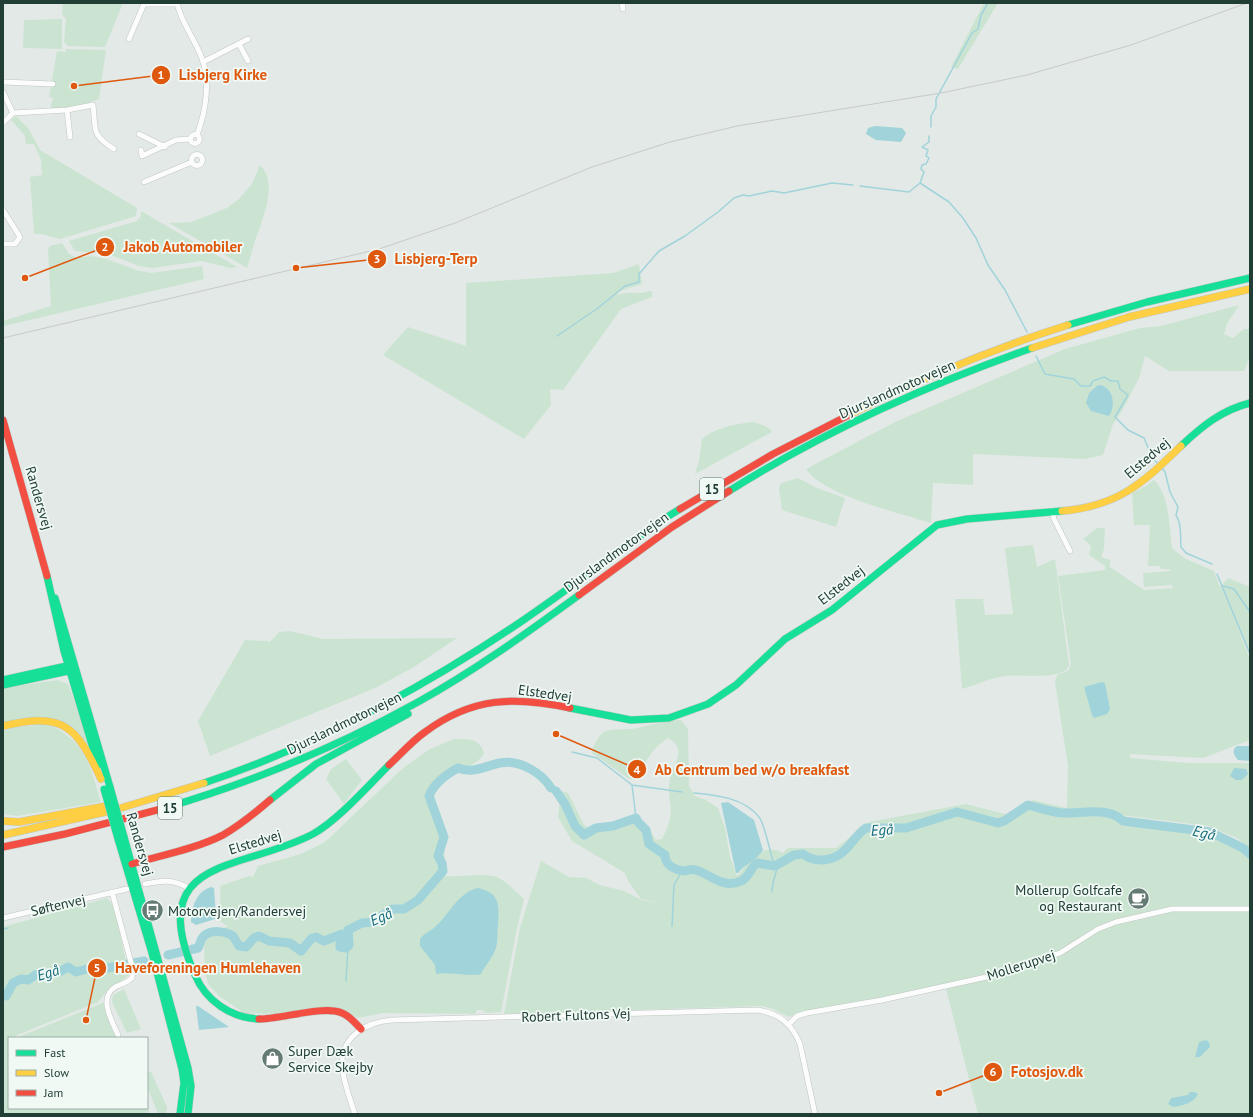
<svg xmlns="http://www.w3.org/2000/svg" width="1253" height="1117" viewBox="0 0 1253 1117" font-family="'PT Sans',sans-serif">
	<style>
		.green { fill: #cbe4d2 }
		.water { fill: #a1d3da }
		.lines { fill: none; stroke-linecap: round; stroke-linejoin: round }
		.stream { stroke: #a1d3da; stroke-width: 1.5 }
		.river { stroke: #a1d3da; stroke-width: 9 }
		.street-casing { stroke: #c0c6c3; stroke-width: 6 }
		.fast-casing { stroke: #bfc7c4; stroke-width: 8 }
		.slow-casing { stroke: #bfc7c4; stroke-width: 8 }
		.jam-casing { stroke: #bfc7c4; stroke-width: 8 }
		.street { stroke: #fbfcfb; stroke-width: 5 }
		.fast { stroke: #16e098; stroke-width: 7 }
		.slow { stroke: #ffcf43; stroke-width: 7 }
		.jam { stroke: #f24e42; stroke-width: 7 }
		.tram { stroke: #c6cac9; stroke-width: 1 }
		.fast-bridge-casing { stroke: #bfc7c4; stroke-width: 8; stroke-linecap: butt }
		.fast-bridge { stroke: #16e098; stroke-width: 7 }
		.labels { text-anchor: middle; stroke-width: 3.5; stroke-linejoin: round; paint-order: stroke }
		.shield { fill: #f1f9f5; stroke: #5f766f; stroke-width: 1 }
		.shield-label { font-size: 13px; font-weight: bold; fill: #203e36 }
		.street-label { font-size: 14px; fill: #203e36; stroke: #f1f9f5 }
		.poi-label { font-size: 14px; fill: #203e36; stroke: #f1f9f5; text-anchor: start }
		.water-label { font-size: 15px; font-style: italic; fill: #176c7d; stroke: #f1f9f5 }
		.leader { fill: none; stroke: #de580e; stroke-width: 1.5 }
		.callout-dot { fill: #de580e; stroke: #f1f9f5; stroke-width: 1.5 }
		.mark-label { font-size: 12px; text-anchor: middle; font-weight: bold; fill: #fff }
		.callout-label { font-size: 15px; text-anchor: middle; font-weight: bold; fill: #de580e; stroke: #f1f9f5; stroke-width: 3.5; stroke-linejoin: round; paint-order: stroke }
	</style>
	<rect width="100%" height="100%" fill="#e3e9e6"/>
	<path class="green" d="M63,3H123L105,47L68,46L64,42L66,19L62,14Z
		M984,3H998L958,69L951,67Z
		M62,19V49L23,48L24,20Z
		M66,49L106,50L99,99L73,108L50,110L53,98L49,97L57,51L66,52Z
		M16,116L29,129L40,150L137,208L136,216L60,239L42,234H34L30,177L42,175L41,160L34,144H26L25,136L11,120Z
		M260,165C279,184 262,220 255,241C252,250 250,259 247,268L169,223L191,222L227,208L239,199L252,184Z
		M141,211L237,267L230,268L202,261L152,268L139,266L108,254L75,251L69,241L137,221L141,216Z
		M62,243L69,254L77,258L91,256L107,259L136,270L151,273L202,266L204,279L4,326L3,321L51,306L48,249L50,246Z
		M639,264L642,284L620,291L617,295C628,292 628,293 639,293C644,293 648,291 652,291V297L621,309L563,390L550,389L551,405L524,439L383,355L408,327L466,346V283L613,273Z
		M1239,305L1227,324L1224,334L1233,338L1244,329H1250V356L1244,371H1169L1145,356L1139,378L1122,411L1113,424L1103,455L1085,459L973,454V485L933,483L931,523C900,513 824,496 806,469L895,422L1065,349L1140,328L1161,326Z
		M752,422C759,424 768,425 772,432L695,474L699,461L702,439C714,428 736,424 752,422Z
		M798,478L817,488L845,498L836,527L782,510L779,488L781,483Z
		M1154,480C1170,495 1169,527 1172,548L1184,558L1214,571L1220,587L1228,578L1250,587V656L1234,620L1250,659V740L1203,758L1130,754V758L1188,763H1250V848L1237,838L1208,826L1113,814L1123,821L1210,832L1243,848L1250,854V1114H978L945,985L799,1013L789,1017L773,1009L762,1006L504,1014L520,928L541,861L569,877L586,878L600,885L624,891L642,900L659,903L641,899L628,881L625,873L572,841L558,817L561,791L568,793L584,825L588,827L626,821L639,820L649,828L656,840L662,839C666,831 670,822 671,813C671,801 667,791 670,779C672,768 680,760 678,749C676,743 673,741 668,738C652,748 645,762 637,779H629L592,753C592,747 599,735 604,732C612,728 623,730 632,729C649,726 665,720 681,720L688,729L689,786L695,796L706,800L718,808L725,828L730,857L737,876C748,863 763,841 783,853L788,848H836L869,822L966,804L1009,815L1033,800L1067,808L1068,766L1055,682L1057,675L1068,671L1071,664L1058,576L1105,570V566L1089,555L1091,546L1083,539L1097,528H1105L1104,549L1101,557L1110,560V567L1144,590L1173,588L1172,585L1144,587L1143,573L1171,571L1169,569H1161L1160,566H1148L1150,525H1134L1132,493L1144,487Z
		M1033,545L1037,567L1055,559L1069,665C1065,681 1020,674 1006,676C992,677 976,685 962,689L955,599H983L985,615L1013,614L1005,548Z
		M290,631L323,639L457,638L414,667L375,688L210,756L198,721L245,640L268,641L269,643L279,632Z
		M58,680L68,684L92,748L60,720L3,724V688Z
		M48,724C87,743 89,764 101,802L17,816L3,814V731L17,727Z
		M454,739C468,739 481,738 484,754C474,768 455,771 443,782C439,786 437,791 434,795L444,826L445,876C457,877 489,873 497,877C507,882 516,892 524,899L517,928L501,1012L486,1013L482,1010H477L475,1014L383,1013L358,1018L339,1008L281,1014L244,1013L219,996L208,984L205,973L204,943L215,931L228,926L221,922L220,886L249,876L253,877L258,866L301,854L325,842L402,769L428,750Z
		M346,759L362,780L344,804L326,779L331,769Z
		M107,898L114,906L129,975L123,980L110,987L98,1002L15,1036L16,1038H9V1108H147L149,1112L143,1114H3V927Z
		M124,989L141,1029L127,1033L112,1002L113,995Z
		M105,1002L119,1038H16Z
		M147,1071L151,1072L167,1107L166,1114H158L147,1086Z"/>
	<path class="water" d="M875,126L902,128L906,133L901,142L876,140L866,134L868,128Z
		M1098,385C1114,386 1116,406 1109,416L1091,411L1086,403L1089,393Z
		M1102,682L1105,683L1110,709L1107,714L1094,718L1092,715L1084,687Z
		M1237,746H1250V761L1238,760C1234,756 1231,750 1237,746Z
		M1234,768L1246,769L1248,774L1242,780H1236L1230,776Z
		M728,802L754,820L763,850C757,860 745,864 738,873H736L721,803Z
		M211,887L214,888L216,916L215,919L196,925L191,922C192,906 196,892 211,887Z
		M478,888C501,893 499,906 498,926C497,933 498,941 496,948C493,958 485,965 481,974C470,977 448,971 436,974L435,965L420,946V939C424,933 429,932 435,927C450,914 457,893 478,888Z
		M196,1006H198L229,1027L199,1030Z
		M1206,1040L1209,1042L1210,1047L1200,1057H1195L1199,1042Z
		M1190,1092H1195L1198,1094C1194,1103 1182,1106 1173,1107L1168,1104L1171,1098L1188,1095Z"/>
	<g class="lines">
		<path class="stream" d="M931,127V116L936,107V99L972,33L978,29L981,15L988,3
			M929,136V142L922,147L928,150L926,156L929,158L926,164L922,165L921,169L924,172L920,183L949,202L963,218L976,238L988,265L1005,290L1027,332
			M860,186L909,192L920,183
			M557,336L598,308L625,286L639,282V274L659,251L685,236L718,212L734,198L743,195L749,196L772,191L784,193L832,183L853,185
			M1036,356L1045,374L1074,379L1081,386H1090L1093,381L1104,377L1111,381H1118L1120,389L1128,395L1115,417L1128,430L1144,438L1152,457L1157,463
			M1162,468L1165,472L1170,492L1178,507L1176,515C1182,525 1180,535 1181,547L1186,553L1212,564
			M1217,574L1250,654
			M1223,586L1234,589L1250,612
			M572,752L597,758L632,785L682,792
			M632,785L636,818
			M694,793C717,795 744,798 759,817C764,822 770,852 773,861
			M772,892C772,882 776,874 778,865
			M672,926L674,885L682,871
			M3,929L8,928
			M346,981L348,947"/>
		<path class="river" d="M556,791L565,804L575,826L584,835L596,828L613,826L636,818L638,822L646,830L649,844L665,855C665,866 676,870 685,871C703,863 718,892 741,881C749,878 750,868 757,863L775,866L794,855L803,854C816,864 835,861 846,849C853,842 858,833 866,828H906L957,812L998,823L1004,821L1028,805C1040,808 1050,812 1062,813C1080,814 1109,806 1123,821L1210,832L1243,848L1250,854
			M168,955L198,948C200,945 200,940 203,937C210,929 225,931 233,936L239,946L246,947L254,938L259,936L269,941L290,943L301,951L312,938L316,937L324,941L342,934L344,939L340,944V947L346,948L349,945L348,930L362,923L373,922L392,909H404L418,900L443,871L442,863L438,856L444,837L429,796C434,783 447,774 458,768C473,774 485,766 500,763C519,759 542,773 551,788
			M3,996H6L13,983L21,979L28,980L37,974L46,975L59,972L68,967L76,972L91,968L96,973L102,969L144,961"/>
		<defs>
			<path id="street" d="M177,3C181,22 194,38 201,56C211,80 206,111 197,135
				M622,3L623,9
				M129,39L144,4H177
				M239,44L248,61
				M203,62L248,39
				M3,82L53,84
				M3,92L13,113
				M67,110L70,137
				M13,113L67,110L93,105C96,130 91,135 114,149
				M3,123L13,113
				M139,134L165,147
				M190.5 139a4.5 4.5 0 1 1 9 0a4.5 4.5 0 1 1-9 0Z
				M141,150L142,156L176,140L190,139
				M191.5 160a5.5 5.5 0 1 1 11 0a5.5 5.5 0 1 1-11 0Z
				M144,182L192,162
				M3,210L20,237L15,244H3
				M1052,511L1054,519L1070,551
				M145,884C163,880 174,879 190,889
				M112,892L133,970L132,978C127,983 121,984 115,987C98,998 112,1021 118,1035
				M3,918L127,889
				M789,1024L797,1016L807,1013L882,1000L991,976L1060,953L1098,929L1116,922L1172,909H1250
				M355,1114C350,1099 343,1081 342,1065C341,1036 367,1022 392,1020L757,1010C779,1013 792,1024 800,1044L815,1114"/>
			<path id="fast" d="M1068,325L1147,302L1250,278
				M1181,446C1202,426 1222,410 1250,403
				M729,491C823,432 927,385 1032,348
				M47,576L64,651L98,765
				M55,598L110,787
				M3,680L71,665
				M3,685L73,670
				M570,708L631,720L669,718L708,704L736,685L785,639L832,610L937,525L967,519L1062,511
				M204,783C318,745 423,688 522,621C557,597 591,572 625,547C643,534 661,520 680,509
				M270,800L316,764L408,714
				M161,809C250,783 337,747 418,702C474,671 527,633 579,595
				M124,837L188,1068L191,1086L188,1114
				M118,839L152,953L182,1069L184,1083L180,1114
				M259,1019C231,1018 206,1001 195,975C143,855 241,872 313,834C337,821 369,785 389,765"/>
			<path id="slow" d="M1032,348L1129,317L1250,289
				M849,415C920,379 992,349 1068,325
				M1062,511C1118,506 1142,484 1181,446
				M3,726C63,712 76,725 101,779
				M3,821L19,822L112,805
				M3,835L114,810L204,783"/>
			<path id="jam" d="M3,420L47,576
				M680,509L773,454L849,415
				M579,595L672,527L729,491
				M389,765C401,754 412,741 425,732C472,697 515,696 570,708
				M3,847L65,834L161,809
				M132,864C162,855 195,849 223,835C240,825 255,813 270,800
				M259,1019C281,1019 324,1005 342,1013C350,1016 355,1023 361,1029"/>
		</defs>
		<use href="#street" class="street-casing"/>
		<use href="#fast" class="fast-casing"/>
		<use href="#slow" class="slow-casing"/>
		<use href="#jam" class="jam-casing"/>
		<use href="#street" class="street"/>
		<use href="#fast" class="fast"/>
		<use href="#slow" class="slow"/>
		<use href="#jam" class="jam"/>
		<path class="tram" d="M3,338L379,249L455,223L592,167L670,142L737,126L941,93L1027,75L1131,45L1247,3"/>
		<defs>
			<path id="fast-bridge" d="M110,787L124,837
				M104,789L118,839"/>
		</defs>
		<use href="#fast-bridge" class="fast-bridge-casing"/>
		<use href="#fast-bridge" class="fast-bridge"/>
	</g>
	<defs>
		<symbol id="cafe-disc" viewBox="-11 -11 22 22"><circle r="9.5" fill="#647a74" stroke="#f1f9f5"/><path d="M-5.5-4.5H6V0H3Q3 3.5 0 3.5H-2.5Q-5.5 3.5-5.5 0ZM3-3.2v2h1.7v-2ZM-6 4.5H4V6H-6Z" fill="#fff"/></symbol>
		<symbol id="bus-disc" viewBox="-11 -11 22 22"><circle r="9.5" fill="#647a74" stroke="#f1f9f5"/><path d="M-5-6H5V4H4V6H2V4H-2V6H-4V4H-5ZM-3.5-4V0h7V-4ZM-3.5 1.2v1.5H-2V1.2ZM2 1.2v1.5H3.5V1.2Z" fill="#fff"/></symbol>
		<symbol id="shop-disc" viewBox="-11 -11 22 22"><circle r="9.5" fill="#647a74" stroke="#f1f9f5"/><path d="M-5-2.5h2.3a2.7 3.5 0 0 1 5.4 0H5L5.5 6h-11ZM-1.5-2.5h3a1.5 2.3 0 0 0-3 0Z" fill="#fff"/></symbol>
	</defs>
	<g fill-rule="evenodd">
		<use href="#cafe-disc" x="1126" y="886" width="25" height="25"/>
		<use href="#bus-disc" x="140" y="898" width="25" height="25"/>
		<use href="#shop-disc" x="260" y="1046" width="25" height="25"/>
	</g>
	<g class="labels">
		<g class="shield">
			<rect x="700" y="478" width="24" height="22" rx="3"/>
			<rect x="158" y="797" width="24" height="22" rx="3"/>
		</g>
		<g class="shield-label">
			<text x="712" y="494">15</text>
			<text x="170" y="813">15</text>
		</g>
		<g class="street-label">
			<text transform="translate(897 389) rotate(-24)" y="5">Djurslandmotorvejen</text>
			<text transform="translate(1147 458) rotate(-40)" y="5">Elstedvej</text>
			<text transform="translate(39 498) rotate(74)" y="5">Randersvej</text>
			<text transform="translate(616 552) rotate(-36)" y="5">Djurslandmotorvejen</text>
			<text transform="translate(841 585) rotate(-38)" y="5">Elstedvej</text>
			<text transform="translate(545 693) rotate(8)" y="5">Elstedvej</text>
			<text transform="translate(344 723) rotate(-26)" y="5">Djurslandmotorvejen</text>
			<text transform="translate(255 842) rotate(-17)" y="5">Elstedvej</text>
			<text transform="translate(140 844) rotate(74)" y="5">Randersvej</text>
			<text transform="translate(58 905) rotate(-13)" y="5">Søftenvej</text>
			<text transform="translate(1021 965) rotate(-18)" y="5">Mollerupvej</text>
			<text transform="translate(576 1015) rotate(-2)" y="5">Robert Fultons Vej</text>
		</g>
		<g class="poi-label">
			<text x="1122" y="895" text-anchor="end">Mollerup Golfcafe<tspan x="1122" dy="16">og Restaurant</tspan></text>
			<text x="168" y="916">Motorvejen/Randersvej</text>
			<text x="288" y="1056">Super Dæk<tspan x="288" dy="16">Service Skejby</tspan></text>
		</g>
		<g class="water-label">
			<text transform="translate(882 830) rotate(-4)" y="5">Egå</text>
			<text transform="translate(1204 833) rotate(14)" y="5">Egå</text>
			<text transform="translate(381 917) rotate(-24)" y="5">Egå</text>
			<text transform="translate(48 973) rotate(-17)" y="5">Egå</text>
		</g>
	</g>
	<path class="leader" d="M74 86L161 75M25 278L105 247M296 268L377 259M556 734L637 769M86 1020L97 968M939 1093L993 1072"/>
	<g class="callout-dot">
		<circle cx="74" cy="86" r="4"/>
		<circle cx="25" cy="278" r="4"/>
		<circle cx="296" cy="268" r="4"/>
		<circle cx="556" cy="734" r="4"/>
		<circle cx="86" cy="1020" r="4"/>
		<circle cx="939" cy="1093" r="4"/>
		<circle cx="161" cy="75" r="10"/>
		<circle cx="105" cy="247" r="10"/>
		<circle cx="377" cy="259" r="10"/>
		<circle cx="637" cy="769" r="10"/>
		<circle cx="97" cy="968" r="10"/>
		<circle cx="993" cy="1072" r="10"/>
	</g>
	<g class="mark-label">
		<text x="161" y="79">1</text>
		<text x="105" y="251">2</text>
		<text x="377" y="263">3</text>
		<text x="637" y="774">4</text>
		<text x="97" y="972">5</text>
		<text x="993" y="1076">6</text>
	</g>
	<g class="callout-label">
		<text x="223" y="80">Lisbjerg Kirke</text>
		<text x="183" y="252">Jakob Automobiler</text>
		<text x="436" y="264">Lisbjerg-Terp</text>
		<text x="752" y="775">Ab Centrum bed w/o breakfast</text>
		<text x="208" y="973">Haveforeningen Humlehaven</text>
		<text x="1047" y="1077">Fotosjov.dk</text>
	</g>
	<rect width="1253" height="1117" fill="none" stroke="#203e36" stroke-width="8"/>
	<rect x="8" y="1037" width="140" height="72" fill="#f1f9f5" stroke="#9daea9"/>
	<rect x="16" y="1050" width="20" height="6" fill="#16e098" stroke="#9daea9"/>
	<text x="44" y="1057" font-size="12" fill="#203e36">Fast</text>
	<rect x="16" y="1070" width="20" height="6" fill="#ffcf43" stroke="#9daea9"/>
	<text x="44" y="1077" font-size="12" fill="#203e36">Slow</text>
	<rect x="16" y="1090" width="20" height="6" fill="#f24e42" stroke="#9daea9"/>
	<text x="44" y="1097" font-size="12" fill="#203e36">Jam</text>
</svg>
